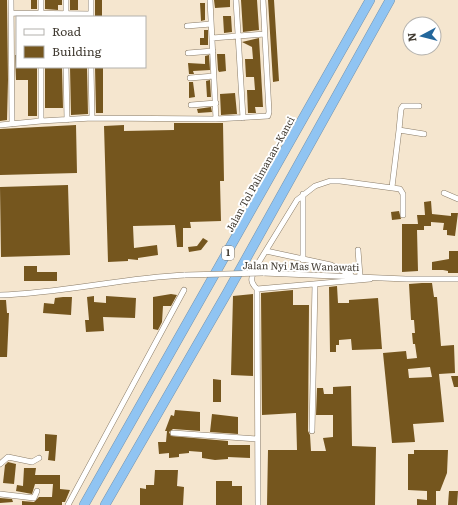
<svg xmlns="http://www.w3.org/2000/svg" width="458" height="505" viewBox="0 0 458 505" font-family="Literata,serif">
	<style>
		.building { fill: #75561e; fill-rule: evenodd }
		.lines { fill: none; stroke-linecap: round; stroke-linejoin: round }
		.street-casing { stroke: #8a7c68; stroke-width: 6 }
		.highway-casing { stroke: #7494af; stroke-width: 10 }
		.street { stroke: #fff; stroke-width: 5 }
		.highway { stroke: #90c4f2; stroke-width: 9 }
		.street-bridge-casing { stroke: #8a7c68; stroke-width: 6; stroke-linecap: butt }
		.street-bridge { stroke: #fff; stroke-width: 5 }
		.labels { text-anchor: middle; stroke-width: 4; stroke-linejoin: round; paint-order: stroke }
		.shield { fill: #fff; stroke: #7a7670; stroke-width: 1 }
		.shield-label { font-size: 9px; font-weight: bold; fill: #413b32 }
		.street-label { font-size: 10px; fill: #413b32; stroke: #fff }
	</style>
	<rect width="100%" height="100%" fill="#f5e6cf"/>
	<path class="building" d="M0,0H7L8,80L7,120L0,121Z
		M31,0H37V9H31Z
		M45,0H62V5H58V10L45,9Z
		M70,0H78V10H70Z
		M95,0H102V17H95Z
		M214,0H230V7L215,8Z
		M241,0H257L259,30L243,32Z
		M268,0H274L279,81L273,82Z
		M200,3H205V20L201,21Z
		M223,16H231L232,32L224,33Z
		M204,30H208V45H200V38H204Z
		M259,38L263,107H255L256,113H248L247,90H255L254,77H246L245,59H253L252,47L242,42Z
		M217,54H225L226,71L219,72L218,70Z
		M15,55H17V67H37V116H28V80H16Z
		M209,55L210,70L193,71L194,74H189L188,63L205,64V56Z
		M45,67H62L63,108H45Z
		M70,67H87L88,114L71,115Z
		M95,67H103V113H96Z
		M210,80L211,97H207L206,81Z
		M189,82H193L195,97L189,98Z
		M235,93L237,114L221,115L220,94Z
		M211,107L212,112L198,113L197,109Z
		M174,123H223L224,181H220L221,221L190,222L191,228H183V247H177L175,225L133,226L134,248L157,245L158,255L138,258V260L128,259V261L108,262L104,126L124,125V131L174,130Z
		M76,125L77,173L0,175V129Z
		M68,185L70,255L1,257L0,187Z
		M431,201L432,214L451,216V213H458L455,236L447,235V230H443L444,223L431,222V226H424V230H417L418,271L402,272V224H418L417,215H425L424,202Z
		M399,211L401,219L392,220L391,212Z
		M203,238L208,241L201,250L189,252L188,247L197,246Z
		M449,251H458V273H448V271L443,270H432V262L449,259Z
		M24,266H37V272H57V281H24Z
		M422,283H432L434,297H437L441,346L454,345L455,373L439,374L444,422L413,424L415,442L392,443L383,353L406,351L407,359L417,358L415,344H413L412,333H415L414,320H411L409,284ZM430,367L432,377L409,378L408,369Z
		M337,286L338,303H349V300L378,298L382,349L352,350L351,339L339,340V345H336V352H330L329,287Z
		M293,290V305H309L308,431L310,435L311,451H326L323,438L333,437V415H316L317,388H323L324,394H333V387L351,386L352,446L376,447L375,505H267L268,450H297L296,413L262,415L261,293Z
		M171,294L177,295L171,306H163L162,322L158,330L153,329V297Z
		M253,294V376L231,375L233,296Z
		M94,296V302L106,303V296L136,298L135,318L103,317L104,331L86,332L85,320H89L87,297Z
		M63,297H72L71,315L43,313L44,303L54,304L55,298Z
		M0,300H6L7,313H9L7,357H0Z
		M451,376H458V387H454Z
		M213,379L221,380V402H213Z
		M175,410L200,412V431L173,429L169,432L171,436L228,441V445H250V458L228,457V459L215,460L202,458V452L189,451V453L179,454V457L169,458V453L159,454L158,442H166L167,431H165L171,415L174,416Z
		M212,414L238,417V434L210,432Z
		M45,434L57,435L55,461L48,460L49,451H45Z
		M414,450H448L447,473L440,491H436V505H417V499L427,500V491L408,490V454H414Z
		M8,462L16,464L14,484L3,483L5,465Z
		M24,468H36L35,475H60V489L70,490L65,502H62V505H22V501L34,502L39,497H52L53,484H35L32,494L16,491L17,485L23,486Z
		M155,470H178L177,486L184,487L183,505H140V488L146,489V485H154Z
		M216,481H232V486H242V505H216Z
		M449,491H458L457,505H448Z
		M0,498L12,499L13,502L0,503Z"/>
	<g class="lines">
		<defs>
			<path id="street" d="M11,0L12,124
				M66,0V17
				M91,0V16
				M210,0L216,119
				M236,0L243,118
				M11,13L91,14
				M41,17V0
				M187,26L211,24
				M212,38L265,34
				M188,53L213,51
				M66,67L67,120
				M190,78L214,76
				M191,105L216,103
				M92,118L216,119L268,116L269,112L263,0
				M41,121L92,118L91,67
				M0,125L41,121V67
				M399,130L401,109L403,106H419
				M392,187L399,130L424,134
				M444,193L458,199
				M303,194V260
				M358,250L360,276
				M266,251L331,265L351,275
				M263,273L406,279H458
				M257,289L370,279
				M0,295C62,293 122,278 185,275
				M312,431L315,284
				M173,433L257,439
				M0,464L8,457L32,462L39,458
				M0,494L34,498L37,491
				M68,505L184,290
				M258,505L257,289C250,282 251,279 254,270L297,200L315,186L330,181H340L400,189L403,194V215"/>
			<path id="highway" d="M84,505L370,0
				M105,505L227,293L390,0"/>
		</defs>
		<use href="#street" class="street-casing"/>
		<use href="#highway" class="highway-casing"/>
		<use href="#street" class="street"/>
		<use href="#highway" class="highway"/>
		<defs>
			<path id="street-bridge" d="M185,275L263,273"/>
		</defs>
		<use href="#street-bridge" class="street-bridge-casing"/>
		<use href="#street-bridge" class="street-bridge"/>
	</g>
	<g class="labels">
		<rect class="shield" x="222" y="246" width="12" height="14" rx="3"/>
		<g class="shield-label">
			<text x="228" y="256">1</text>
		</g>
		<g class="street-label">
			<text transform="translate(260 174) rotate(-61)" y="4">Jalan Tol Palimanan–Kanci</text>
			<text transform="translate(301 266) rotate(1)" y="4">Jalan Nyi Mas Wanawati</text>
		</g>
	</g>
	<rect x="16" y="16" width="130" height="52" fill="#ffffff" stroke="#b3b1ad"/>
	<rect x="24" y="29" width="20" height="6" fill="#ffffff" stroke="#b3b1ad"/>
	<text x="52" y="36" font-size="12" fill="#413b32">Road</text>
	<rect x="24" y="46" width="20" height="12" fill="#75561e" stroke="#b3b1ad"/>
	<text x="52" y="56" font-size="12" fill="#413b32">Building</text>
	<g transform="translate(422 36) rotate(263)"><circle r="19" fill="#ffffff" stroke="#b3b1ad"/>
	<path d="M0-3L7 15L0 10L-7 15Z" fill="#23679c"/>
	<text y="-6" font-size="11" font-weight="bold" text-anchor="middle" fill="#413b32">N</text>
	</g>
</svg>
